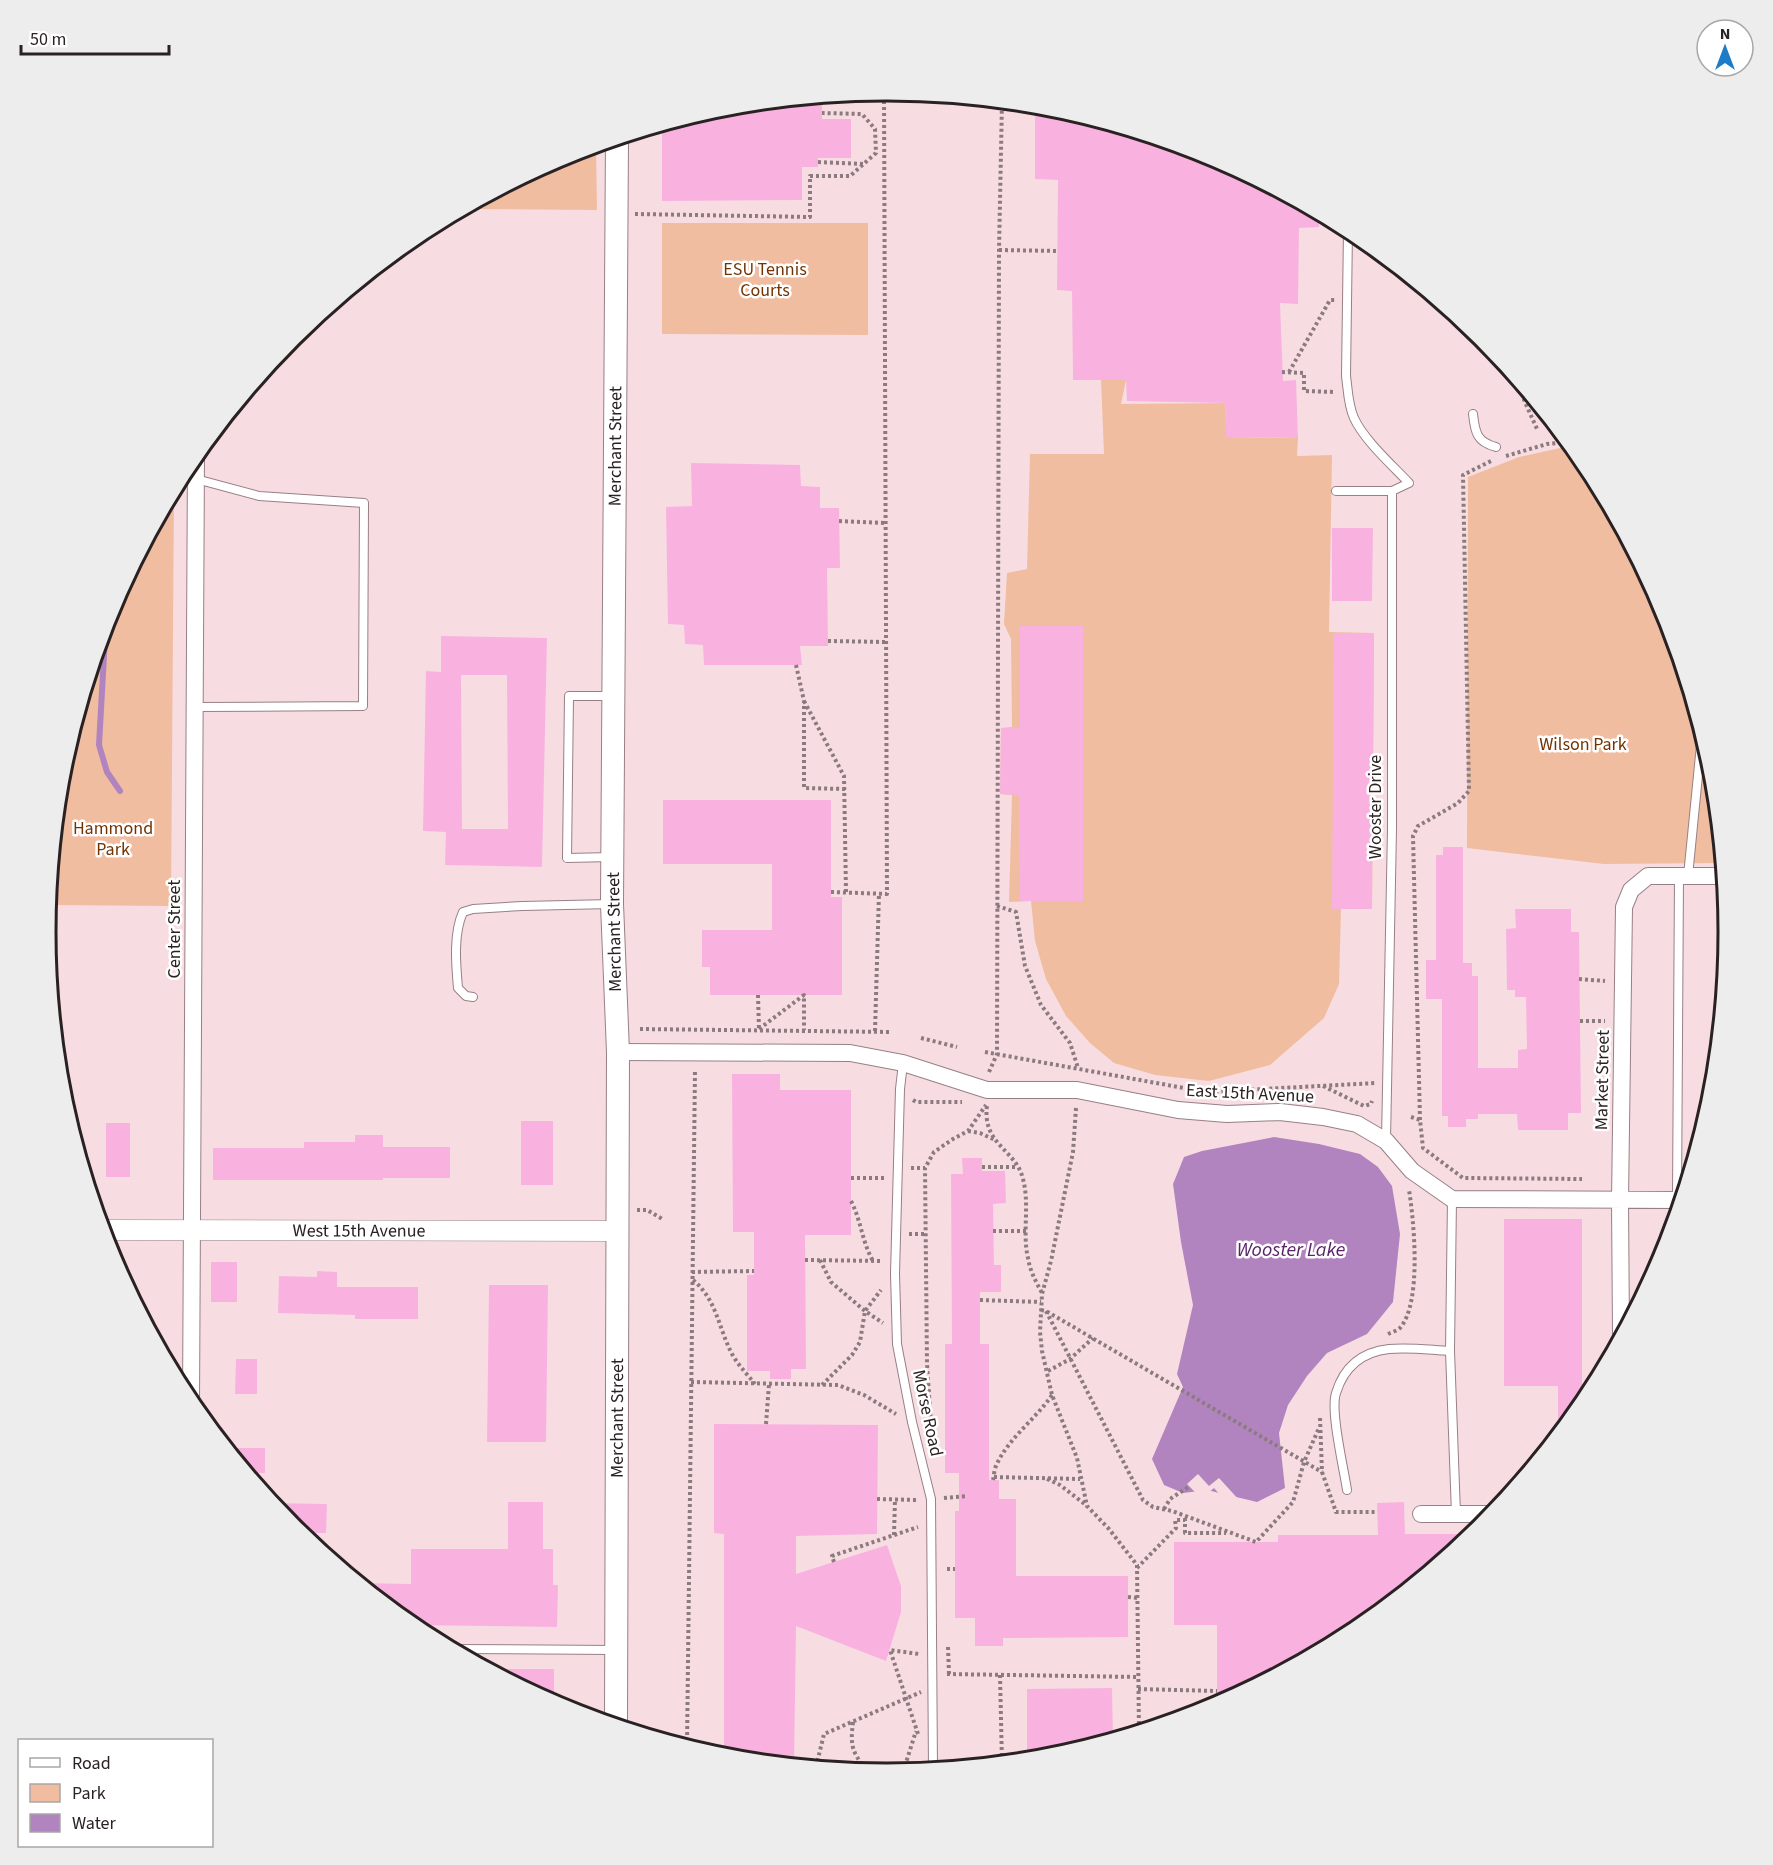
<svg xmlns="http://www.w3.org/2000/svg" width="1773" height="1865" viewBox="0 0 1773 1865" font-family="'Source Sans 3',sans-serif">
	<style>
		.green { fill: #f0bda1 }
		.water { fill: #b184c0 }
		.pier { fill: #f7dde2 }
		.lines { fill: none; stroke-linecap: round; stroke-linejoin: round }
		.stream { stroke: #b184c0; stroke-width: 6 }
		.building { fill: #f9b2e0; fill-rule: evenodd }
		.service-casing { stroke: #978085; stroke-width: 10 }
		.minor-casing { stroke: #978085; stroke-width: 18 }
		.tertiary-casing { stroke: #978085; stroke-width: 21 }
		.secondary-casing { stroke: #978085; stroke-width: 24 }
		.path { stroke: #8c7b7e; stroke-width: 4; stroke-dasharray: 3 3; stroke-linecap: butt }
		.service { stroke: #fff; stroke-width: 8 }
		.minor { stroke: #fff; stroke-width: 16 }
		.tertiary { stroke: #fff; stroke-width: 20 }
		.secondary { stroke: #fff; stroke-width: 22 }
		.labels { text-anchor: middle; stroke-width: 5; stroke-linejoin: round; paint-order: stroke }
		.park-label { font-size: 18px; fill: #733303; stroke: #fff }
		.street-label { font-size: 18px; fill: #2a2123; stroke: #fff }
		.water-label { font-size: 20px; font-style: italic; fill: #5b226c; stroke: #fff }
		.rim { fill: none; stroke: #2a2123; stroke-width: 3 }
	</style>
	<rect width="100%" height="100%" fill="#f7dde2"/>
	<path class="green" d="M596,145L597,210L464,209L565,155Z
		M662,223H868V335L662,334Z
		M1101,380H1126L1121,404L1225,403L1227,437L1298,438L1297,456L1332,455L1329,632L1374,633L1372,909H1341L1339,984L1324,1018L1270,1065L1209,1081L1155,1075L1114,1063L1090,1043L1066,1016L1046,979L1035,941L1031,901L1009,902L1012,795L1000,794L1001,728L1012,727L1011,639L1004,624L1007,573L1027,569L1030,454H1104Z
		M1560,448H1572L1586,465L1664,611L1712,769L1721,863L1604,864L1467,848L1468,477L1519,457Z
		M174,490L171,906L48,905L61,768L109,610Z"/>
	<path class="water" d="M1274,1137L1319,1144L1360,1154L1378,1167L1392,1186L1400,1234L1393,1302L1367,1334L1327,1353L1307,1376L1288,1405L1279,1433L1285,1488L1257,1502L1207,1490L1183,1493L1164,1485L1152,1459L1183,1387L1177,1374L1193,1305L1181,1242L1173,1184L1184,1157L1202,1151Z"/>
	<path class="pier" d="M1198,1474L1209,1486L1219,1478L1240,1501L1221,1496L1214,1488L1208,1493L1197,1494L1187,1484Z"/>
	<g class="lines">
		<path class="stream" d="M106,620L99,745L107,772L120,791"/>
	</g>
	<path class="building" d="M802,99V102H822V119H851V158H818V167H802V200L662,201V126L723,107Z
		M1035,106L1051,107L1209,155L1319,214V227L1299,228L1298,304L1280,303L1283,381L1296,380L1298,438L1226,437L1225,403L1127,401L1126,380H1073L1072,291L1057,290L1058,180L1035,179Z
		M691,463L800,465L801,486L820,487V508H839L840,568H827L828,646H800L802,665H704L703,645L685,644L684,625L668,624L666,507L692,506Z
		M1332,528H1373L1372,601H1332Z
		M1020,626H1083V901H1020L1019,795L1000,794L1001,728H1020Z
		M1334,633H1374L1372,909H1332Z
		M441,636L547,638L542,867L445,865L446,832L423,831L426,671L441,672ZM461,675H507L508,829H462Z
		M663,800H831V897H842V995H710V967H702V930H772V864H663Z
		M1443,847H1463V963H1472V976H1478V1068H1518V1050L1527,1049L1526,997H1515V990H1507L1506,929L1516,928L1515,909H1571V932H1579L1581,1113H1568V1130H1518L1517,1114H1478V1119H1466V1127H1448V1116H1442V999H1426V960H1436V855H1443Z
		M732,1074H780V1090H851V1235H805L806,1369H791V1379H770V1371H747V1275H754V1232H733Z
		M521,1121H553V1185H521Z
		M106,1123H130V1177H106Z
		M355,1135H383V1147H450V1178H383V1180H213V1148H304V1142H355Z
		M962,1158H982V1171H1005L1006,1203L993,1204L994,1265H1001V1292H980V1344H989V1480H999V1499H1016V1576H1128V1637L1003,1638V1646H975V1618H955V1511H959V1473H945V1344H952L951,1174H963Z
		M1504,1219H1582V1406L1558,1434V1386H1504Z
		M211,1262H237V1302H211Z
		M317,1271L337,1272V1287H418V1319H355V1315L278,1313L279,1276L317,1277Z
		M489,1285H548L546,1442H487Z
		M236,1359H257V1394H235Z
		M714,1424L878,1425L877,1534L796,1536V1574L887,1545L901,1586V1612L886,1661L796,1626L794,1765L724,1758V1534L714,1533Z
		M226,1448H265V1473H246Z
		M508,1502H543V1549H553V1585H558L557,1627L411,1625L359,1583L411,1584V1549H508Z
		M1404,1502L1405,1534H1474L1354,1632L1217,1705V1625H1174V1542H1278V1535H1378L1377,1503Z
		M271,1503L327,1504L326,1533H298Z
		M487,1669H554V1704L505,1678Z
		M1112,1688L1113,1739L1050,1758L1027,1760V1689Z"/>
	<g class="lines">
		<defs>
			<path id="service" d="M1348,230L1346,376C1348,390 1348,405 1354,418C1364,440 1392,465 1409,483L1392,491V828L1386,1141
				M1473,414C1475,433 1477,442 1496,447
				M1336,491H1392
				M195,707L363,706L364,503L259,496L196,479
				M612,857L567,858L569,696H613
				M1688,876L1702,735
				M473,997L466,996L458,988C456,965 453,934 463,912L473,909L522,906L612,904
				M903,1063L900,1089L895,1274L897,1344L912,1422L931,1499L933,1769
				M1677,1200L1679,876
				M1450,1351L1456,1514
				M1347,1490C1344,1469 1330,1411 1336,1393C1344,1367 1362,1352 1389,1349C1409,1347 1430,1350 1450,1351L1452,1199
				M451,1649L615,1650"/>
			<path id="minor" d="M618,1052L850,1053L903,1063L987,1090H1077L1178,1110L1227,1114L1280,1112L1323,1117L1357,1124L1386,1141L1412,1171L1452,1199L1681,1200
				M1621,1334L1620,1201L1624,907L1631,890L1648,876H1722
				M191,1405L196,454
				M1421,1514H1493"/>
			<g id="tertiary">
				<path id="s1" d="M101,1230L617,1231"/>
			</g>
			<g id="secondary">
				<path id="s2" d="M616,1726L618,1052L612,904L617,139"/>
			</g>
		</defs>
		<use href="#service" class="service-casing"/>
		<use href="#minor" class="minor-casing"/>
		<use href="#tertiary" class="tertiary-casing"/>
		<use href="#secondary" class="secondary-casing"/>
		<path class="path" d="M818,162L864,164
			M635,214L810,217V176H850L876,153L875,129L862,114L822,113
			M999,250L1058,251
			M1282,372L1304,373V391L1335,392
			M1289,372L1330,300H1336
			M1531,397L1524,400L1537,429
			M1506,456L1547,444L1567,442
			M839,521L886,523
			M828,641L886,642
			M796,665L804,701V788L845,789
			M804,701L844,776L846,892
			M831,892L887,894L884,91
			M997,906L1016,912L1025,966L1041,1005L1070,1043L1078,1068
			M1579,979L1605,981
			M758,995L759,1029
			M1580,1021H1605
			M640,1029L891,1032
			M759,1029L804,995V1030
			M875,1031L879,893
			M921,1038L957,1047
			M985,1052L1206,1092L1376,1083
			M989,1072L997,1054L999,250L1002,102
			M1323,1086L1364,1106L1371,1104L1372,1101
			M913,1100L916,1102H962
			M987,1106C982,1145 1016,1149 1023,1179C1030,1205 1022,1233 1028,1258C1030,1271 1036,1282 1042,1293
			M1076,1108L1073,1152L1051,1261L1042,1294L1040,1332L1042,1351L1052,1395L1077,1458L1087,1506L1109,1529L1137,1565L1139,1731
			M1411,1117L1420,1120L1423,1148L1463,1178L1582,1179
			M1420,1120L1413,836L1418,826L1458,803L1469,791L1463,475L1493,460
			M968,1131L980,1133L995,1140
			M982,1167H1017
			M911,1168H925
			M851,1178H886
			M851,1201C861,1220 862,1242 873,1261
			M637,1210H647L664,1220
			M993,1231H1027
			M909,1234H926
			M805,1260L883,1261
			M820,1260L831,1282L865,1311L883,1323
			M692,1272L754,1271
			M693,1280C717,1300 718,1327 732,1354C738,1365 747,1374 755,1384
			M980,1300L1041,1302
			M1041,1310L1046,1311L1322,1472
			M1046,1311L1143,1500L1153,1507L1172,1511L1256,1542L1293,1502L1304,1462L1319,1428
			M1388,1334C1392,1332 1397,1331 1400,1328C1422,1303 1414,1221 1409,1190
			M1048,1371L1070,1359L1093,1338
			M691,1382L838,1385L864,1395L896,1414
			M822,1385L852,1355L860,1342L865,1311L881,1290
			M1320,1418L1322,1472L1336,1512H1377
			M766,1424L769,1384
			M932,1440L927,1364L925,1168L934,1152L953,1139L968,1131L986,1105
			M994,1477L1080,1479
			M1047,1479L1060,1485L1086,1505
			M993,1480C994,1476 994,1470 996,1466C1008,1438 1036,1419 1052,1395
			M944,1498L967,1496
			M877,1499L918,1500
			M1164,1509L1170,1499L1190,1486
			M894,1535L895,1499
			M834,1562L832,1556L918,1527
			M1137,1568L1176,1528L1175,1520H1185V1533H1226
			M947,1569H955
			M1128,1597L1138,1598
			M948,1647L949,1674
			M947,1674L1138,1677
			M1000,1675L1002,1763
			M1138,1689L1217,1691
			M853,1722C850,1747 852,1752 868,1772
			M918,1734L890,1650L919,1654
			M687,1747L695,1070
			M816,1767L824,1734L921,1692
			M903,1772L916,1731"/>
		<use href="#service" class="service"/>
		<use href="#minor" class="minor"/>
		<use href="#tertiary" class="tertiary"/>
		<use href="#secondary" class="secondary"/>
	</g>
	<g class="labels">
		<g class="park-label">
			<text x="765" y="275">ESU Tennis<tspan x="765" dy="21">Courts</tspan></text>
			<text x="1583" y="750">Wilson Park</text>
			<text x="113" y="834">Hammond<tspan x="113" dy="21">Park</tspan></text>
		</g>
		<g class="street-label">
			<text dy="6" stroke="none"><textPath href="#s2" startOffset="1280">Merchant Street</textPath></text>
			<text transform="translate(1375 807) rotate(-90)" y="6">Wooster Drive</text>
			<text transform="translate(174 929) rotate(-90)" y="6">Center Street</text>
			<text transform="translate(614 932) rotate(-91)" y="6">Merchant Street</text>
			<text transform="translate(1602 1080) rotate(-89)" y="6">Market Street</text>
			<text transform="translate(1250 1093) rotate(3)" y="6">East 15th Avenue</text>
			<text dy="6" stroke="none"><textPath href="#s1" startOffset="258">West 15th Avenue</textPath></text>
			<text transform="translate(928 1413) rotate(78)" y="6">Morse Road</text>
			<text dy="6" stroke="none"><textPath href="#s2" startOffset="308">Merchant Street</textPath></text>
		</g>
		<g class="water-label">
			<text x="1291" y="1256">Wooster Lake</text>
		</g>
	</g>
	<path d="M0 0H1773V1865H0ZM56 932a831 831 0 1 1 1662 0a831 831 0 1 1-1662 0Z" fill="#eeeded" fill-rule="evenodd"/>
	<path class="rim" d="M56 932a831 831 0 1 1 1662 0a831 831 0 1 1-1662 0Z"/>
	<rect x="18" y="1739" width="195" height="108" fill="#ffffff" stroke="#aaa6a7" stroke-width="1.5"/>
	<rect x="30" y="1758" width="30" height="9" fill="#ffffff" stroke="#aaa6a7" stroke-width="1.5"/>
	<text x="72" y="1769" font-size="18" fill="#2a2123">Road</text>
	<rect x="30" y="1784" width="30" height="18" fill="#f0bda1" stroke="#aaa6a7" stroke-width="1.5"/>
	<text x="72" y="1799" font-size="18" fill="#2a2123">Park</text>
	<rect x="30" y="1814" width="30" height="18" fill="#b184c0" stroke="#aaa6a7" stroke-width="1.5"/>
	<text x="72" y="1829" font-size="18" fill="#2a2123">Water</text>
	<g transform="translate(1725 48)"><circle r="28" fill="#ffffff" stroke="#aaa6a7" stroke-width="1.5"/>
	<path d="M0-4.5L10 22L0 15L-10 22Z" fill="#1c7cc8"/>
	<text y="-9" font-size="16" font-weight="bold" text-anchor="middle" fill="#2a2123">N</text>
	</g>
	<path d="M21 45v9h148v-9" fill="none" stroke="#2a2123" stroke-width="3"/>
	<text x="30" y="45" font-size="18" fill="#2a2123" stroke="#ffffff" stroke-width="4.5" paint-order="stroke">50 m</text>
</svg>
